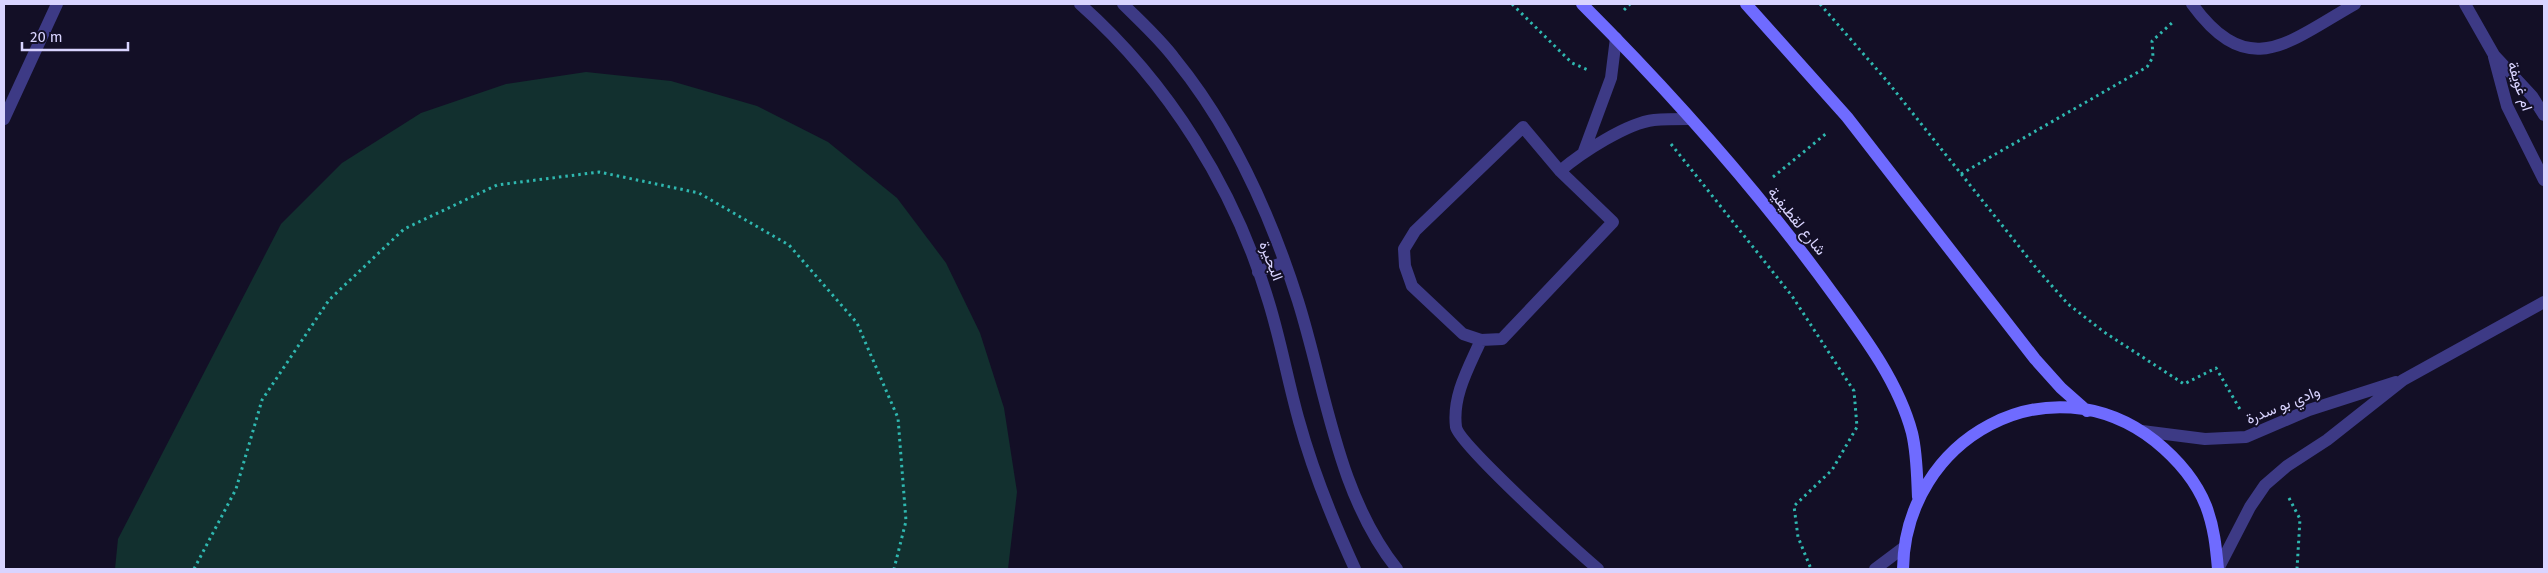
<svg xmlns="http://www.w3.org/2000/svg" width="2548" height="573" viewBox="0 0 2548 573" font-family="'Fira Sans',Vazirmatn,sans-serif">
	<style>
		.green { fill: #12302f }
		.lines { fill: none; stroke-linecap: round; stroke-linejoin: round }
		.path { stroke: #2fb8b0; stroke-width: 3; stroke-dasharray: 2.5 4; stroke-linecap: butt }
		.lane { stroke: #3d3a85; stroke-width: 12 }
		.street { stroke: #3d3a85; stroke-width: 12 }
		.secondary { stroke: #6f6bff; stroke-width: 12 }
		.labels { text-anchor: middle; stroke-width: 4; stroke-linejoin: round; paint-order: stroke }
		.street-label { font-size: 15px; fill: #d9d4ff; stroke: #130f26 }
	</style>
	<rect width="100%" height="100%" fill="#130f26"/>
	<path class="green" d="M586,72L671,81L757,106L828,142L897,198L946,263L980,333L1004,408L1017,492L1008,569H115L118,539L281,224L342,163L421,113L506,84Z"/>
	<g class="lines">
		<path class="path" d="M1512,4L1572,63L1588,70
			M1820,4L1887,81L2037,269L2068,304L2104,332L2184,384L2216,368L2241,411
			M1624,10L1630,4
			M1671,144L1792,296L1854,391L1857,427L1832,470L1794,506L1798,537L1811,569
			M1961,174L2147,67L2153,57L2152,41L2174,21
			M1773,177L1828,132
			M2289,498L2300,519L2297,569
			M194,569L236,489L262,400L329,300L404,229L497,185L599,172L699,193L789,245L857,323L898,418L906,521L894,569"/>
		<path class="lane" d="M1523,127L1560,171L1613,222L1502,339L1481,340L1463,334L1412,286L1405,266L1404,249L1415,231Z
			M1584,151L1611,78L1616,38
			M1560,171C1581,153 1627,123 1654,120C1666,119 1678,119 1689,119
			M1481,340C1469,367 1452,396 1456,427C1459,444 1578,552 1598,569"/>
		<path class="street" d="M1080,4C1169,83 1235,189 1269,303C1281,342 1288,382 1299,421C1313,472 1333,521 1355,569
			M1123,4C1141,22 1160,39 1175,59C1232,129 1271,216 1298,301C1326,390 1337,494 1397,569
			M2192,4C2249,82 2288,42 2355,4
			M2465,4L2494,55L2532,96L2544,115
			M2494,57L2507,106L2544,180
			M4,119L57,4
			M1258,272L1284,262
			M2142,431L2205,439L2246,437L2309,410L2396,382
			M1875,569L1903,548
			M2218,569L2250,507L2265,485L2287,466L2327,440L2403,380L2544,302"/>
		<path class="secondary" d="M1582,4C1673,95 1761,194 1836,298C1866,339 1899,384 1912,433C1917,454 1917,476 1918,497
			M1746,4L1847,117L2035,359L2061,388L2087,411
			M1903,569C1905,438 2049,358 2155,441C2176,458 2196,481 2206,506C2214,527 2216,547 2218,569"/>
	</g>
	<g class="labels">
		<g class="street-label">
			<text transform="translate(2520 86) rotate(72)" y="5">ام غويفة</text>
			<text transform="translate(1797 221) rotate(51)" y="5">شارع لقطيفية</text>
			<text transform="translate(1271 261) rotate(69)" y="5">البحيرة</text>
			<text transform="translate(2283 405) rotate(-22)" y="5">وادي بو سدرة</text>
		</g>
	</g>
	<rect width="2548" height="573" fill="none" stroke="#d9d4ff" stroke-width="10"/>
	<path d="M22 42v8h106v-8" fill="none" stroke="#d9d4ff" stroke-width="2.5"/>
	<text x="30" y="42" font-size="15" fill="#d9d4ff" stroke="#130f26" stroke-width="4" paint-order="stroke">20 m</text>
</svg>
